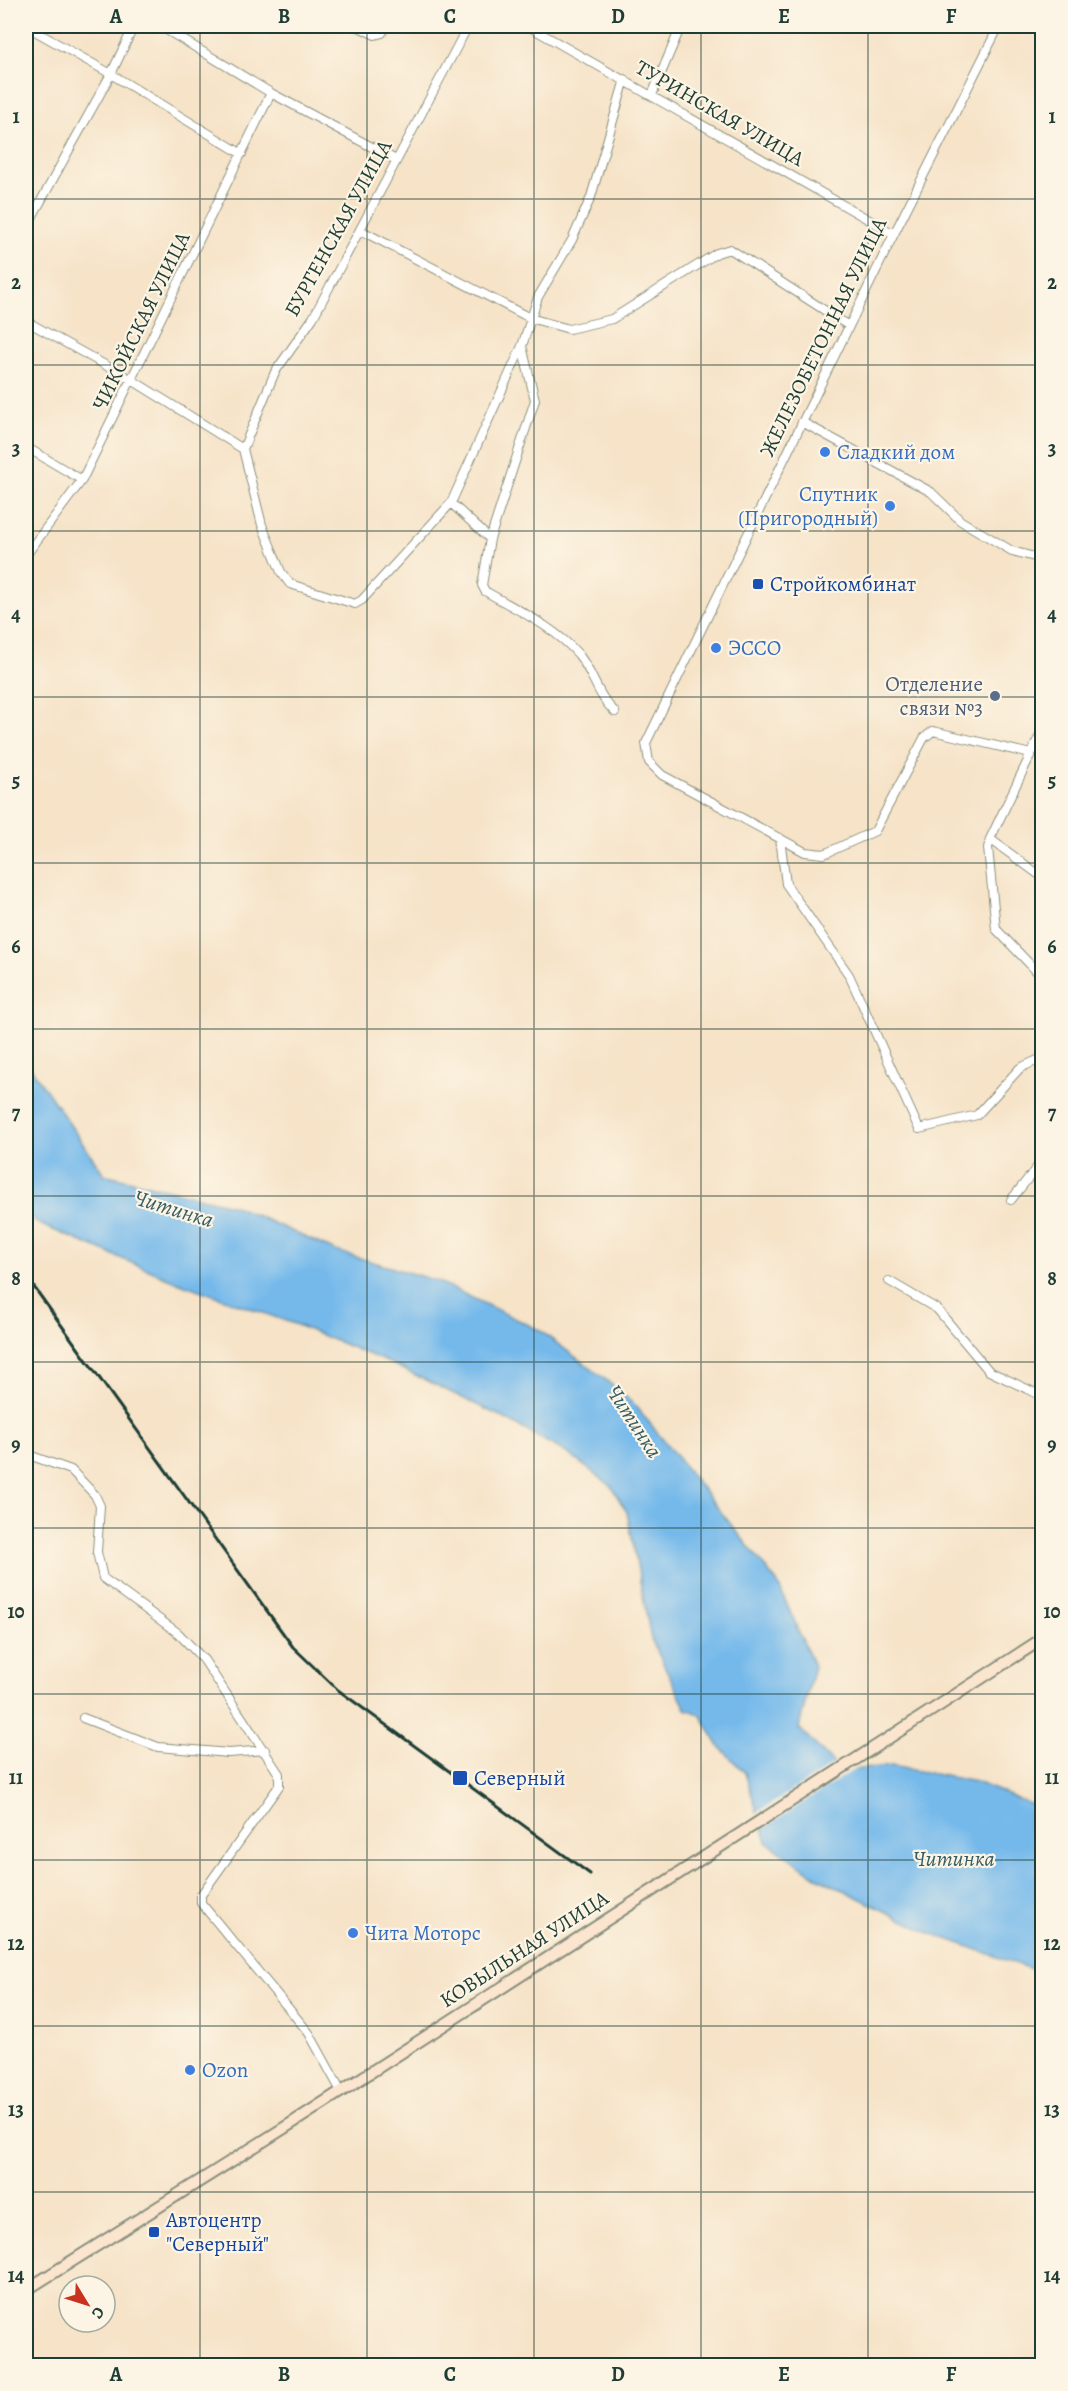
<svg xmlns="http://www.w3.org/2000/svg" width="1068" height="2391" viewBox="0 0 1068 2391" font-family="Alegreya,serif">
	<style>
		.water { fill: #74b9eb; stroke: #4a7b90; stroke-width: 1.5 }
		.pier { fill: #f6e3c8 }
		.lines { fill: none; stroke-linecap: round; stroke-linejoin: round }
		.minor-casing { stroke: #8a907e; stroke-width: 10 }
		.secondary-casing { stroke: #8a907e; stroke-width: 14 }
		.minor { stroke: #fff; stroke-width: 8 }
		.secondary { stroke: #fbe5cf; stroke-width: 10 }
		.rail { stroke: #1f3d34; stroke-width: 3 }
		.grid { fill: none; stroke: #1f3d34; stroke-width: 1.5; stroke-opacity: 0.55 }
		.shop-dot { fill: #3f7fe0; stroke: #fcf5e5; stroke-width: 2 }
		.transit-dot { fill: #1a4fb4; stroke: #fcf5e5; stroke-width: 2 }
		.service-dot { fill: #5c6f8a; stroke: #fcf5e5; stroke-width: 2 }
		.labels { text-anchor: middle; stroke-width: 4.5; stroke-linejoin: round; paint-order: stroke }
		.street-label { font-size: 21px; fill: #1f3d34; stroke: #fcf5e5 }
		.shop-label { font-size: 21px; fill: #366cbe; stroke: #fcf5e5; text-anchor: start }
		.transit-label { font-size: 21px; fill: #164399; stroke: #fcf5e5; text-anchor: start }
		.service-label { font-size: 21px; fill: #4e5e75; stroke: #fcf5e5; text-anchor: end }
		.water-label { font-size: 22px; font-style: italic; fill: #345c62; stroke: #fcf5e5 }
		.neatline { fill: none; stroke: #1f3d34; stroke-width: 2 }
		.grid-label { font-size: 20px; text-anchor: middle; font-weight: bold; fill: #1f3d34 }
	</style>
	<rect width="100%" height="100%" fill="#fcf5e5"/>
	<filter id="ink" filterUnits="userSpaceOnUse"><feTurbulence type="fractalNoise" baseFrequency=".0167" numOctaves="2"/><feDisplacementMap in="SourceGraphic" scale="12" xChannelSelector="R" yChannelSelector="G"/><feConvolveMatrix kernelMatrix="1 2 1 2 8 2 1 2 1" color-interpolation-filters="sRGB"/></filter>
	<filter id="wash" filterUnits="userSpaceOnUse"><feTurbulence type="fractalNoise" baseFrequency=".008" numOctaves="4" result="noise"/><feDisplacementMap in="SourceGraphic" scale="24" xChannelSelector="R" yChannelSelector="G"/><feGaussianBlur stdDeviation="1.35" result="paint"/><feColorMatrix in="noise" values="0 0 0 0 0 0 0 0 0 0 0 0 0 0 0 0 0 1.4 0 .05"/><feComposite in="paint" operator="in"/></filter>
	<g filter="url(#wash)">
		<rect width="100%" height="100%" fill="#f6e3c8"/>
		<path class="water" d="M26,1061L104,1174L235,1206L336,1251L437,1281L539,1330L605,1379L636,1406L777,1582L814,1666L799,1728L841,1771L892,1766L976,1782L1042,1809V1973L925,1931L817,1877L767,1842L745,1773L718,1745L700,1714L686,1709L651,1639L627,1512L611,1486L567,1453L500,1416L392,1364L297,1325L180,1283L39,1224L26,1213Z"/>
		<path class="pier" d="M836,1763L842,1768L860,1766L760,1830L755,1814Z"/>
	</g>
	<g filter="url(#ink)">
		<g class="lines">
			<defs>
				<path id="minor" d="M26,26L111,74L242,154
					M160,26L271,93L396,160
					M357,26L375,35L382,33L386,26
					M528,26L894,234
					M999,26L894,234L646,743L649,762L662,775L805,852L824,854L875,831L924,738L933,731L1031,754L1042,731
					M652,95L681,26
					M26,228L111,74L134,26
					M360,230L530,318L569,329L612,319L717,253L730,249L849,326
					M26,321L132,380L243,449L262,525L281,572L290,584L355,604L362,600L451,503L522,346L538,297L572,240L591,197L625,79
					M522,346L535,400L490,539L482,585L485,591C517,610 553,626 578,654C593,672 597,696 615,712
					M802,422L931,492L961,521L1012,551L1042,559
					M26,447L82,480
					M243,449L275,372L313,318L468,26
					M451,503L490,539
					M26,555L82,480L271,93
					M1031,754L990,839L988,848L996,929L1042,977
					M780,838L786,884L849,975L919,1129L977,1115L1020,1068L1042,1058
					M990,839L1038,874L1042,873
					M1011,1200L1042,1161
					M889,1281L937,1309L989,1371L1042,1396
					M26,1454L71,1470L95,1495L100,1506L97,1552L103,1578L178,1633L204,1660L279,1774V1786L201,1895V1903L309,2033L341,2091
					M83,1718L158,1747L229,1753L265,1750"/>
				<path id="secondary" d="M26,2290L292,2123L1042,1639"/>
			</defs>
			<use href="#minor" class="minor-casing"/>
			<use href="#secondary" class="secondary-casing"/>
			<use href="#minor" class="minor"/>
			<use href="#secondary" class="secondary"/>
			<path class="rail" d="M26,1276L293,1647L338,1690L590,1874"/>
		</g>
	</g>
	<path class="grid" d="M200,26V2366M367,26V2366M534,26V2366M701,26V2366M868,26V2366M26,199H1042M26,365H1042M26,531H1042M26,697H1042M26,863H1042M26,1029H1042M26,1196H1042M26,1362H1042M26,1528H1042M26,1694H1042M26,1860H1042M26,2026H1042M26,2192H1042"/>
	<g class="shop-dot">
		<circle cx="825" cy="452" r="6"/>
		<circle cx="890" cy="506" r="6"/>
		<circle cx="716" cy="648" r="6"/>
		<circle cx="353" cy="1933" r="6"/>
		<circle cx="190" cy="2070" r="6"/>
	</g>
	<g class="transit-dot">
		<rect x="752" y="578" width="12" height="12" rx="3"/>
		<rect x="452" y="1770" width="16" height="16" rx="3"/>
		<rect x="148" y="2226" width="12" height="12" rx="3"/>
	</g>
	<circle class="service-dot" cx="995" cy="696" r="6"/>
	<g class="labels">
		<g class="street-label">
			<text transform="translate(720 113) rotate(30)" y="7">ТУРИНСКАЯ УЛИЦА</text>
			<text transform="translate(338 228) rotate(-61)" y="7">БУРГЕНСКАЯ УЛИЦА</text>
			<text transform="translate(141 321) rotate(-64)" y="7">ЧИКОЙСКАЯ УЛИЦА</text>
			<text transform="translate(823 337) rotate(-64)" y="7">ЖЕЛЕЗОБЕТОННАЯ УЛИЦА</text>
			<text transform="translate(524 1949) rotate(-33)" y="7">КОВЫЛЬНАЯ УЛИЦА</text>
		</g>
		<g class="shop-label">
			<text x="837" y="459">Сладкий дом</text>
			<text x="878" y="501" text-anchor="end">Спутник<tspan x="878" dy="24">(Пригородный)</tspan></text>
			<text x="728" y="655">ЭССО</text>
			<text x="365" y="1940">Чита Моторс</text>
			<text x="202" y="2077">Ozon</text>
		</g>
		<g class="transit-label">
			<text x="770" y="591">Стройкомбинат</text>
			<text x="474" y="1785">Северный</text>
			<text x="166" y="2227">Автоцентр<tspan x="166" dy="24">"Северный"</tspan></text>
		</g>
		<g class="service-label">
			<text x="983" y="691">Отделение<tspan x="983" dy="24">связи №3</tspan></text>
		</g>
		<g class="water-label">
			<text transform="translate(174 1208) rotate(17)" y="8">Читинка</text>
			<text transform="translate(635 1421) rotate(57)" y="8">Читинка</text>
			<text x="954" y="1866">Читинка</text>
		</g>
	</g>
	<rect width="1068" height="2391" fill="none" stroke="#fcf5e5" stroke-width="66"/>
	<g transform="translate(87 2304) rotate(128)"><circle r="28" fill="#fcf5e5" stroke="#a4ab9e" stroke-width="1.5"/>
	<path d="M0-4.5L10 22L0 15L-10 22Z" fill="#c8321e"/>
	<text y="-9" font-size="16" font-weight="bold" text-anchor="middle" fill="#1f3d34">С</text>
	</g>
	<rect x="33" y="33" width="1002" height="2325" class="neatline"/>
	<g class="grid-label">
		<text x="116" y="23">A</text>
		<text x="284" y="23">B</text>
		<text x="450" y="23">C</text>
		<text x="618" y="23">D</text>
		<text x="784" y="23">E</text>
		<text x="951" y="23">F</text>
		<text x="16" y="123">1</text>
		<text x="1052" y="123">1</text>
		<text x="16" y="289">2</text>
		<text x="1052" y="289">2</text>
		<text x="16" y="455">3</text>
		<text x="1052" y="455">3</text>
		<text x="16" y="621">4</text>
		<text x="1052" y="621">4</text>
		<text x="16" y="787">5</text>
		<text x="1052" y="787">5</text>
		<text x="16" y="953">6</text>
		<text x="1052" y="953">6</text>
		<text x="16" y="1119">7</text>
		<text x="1052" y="1119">7</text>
		<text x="16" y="1285">8</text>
		<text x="1052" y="1285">8</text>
		<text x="16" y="1451">9</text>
		<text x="1052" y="1451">9</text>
		<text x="16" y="1618">10</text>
		<text x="1052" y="1618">10</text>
		<text x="16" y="1784">11</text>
		<text x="1052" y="1784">11</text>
		<text x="16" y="1950">12</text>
		<text x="1052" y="1950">12</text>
		<text x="16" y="2116">13</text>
		<text x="1052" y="2116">13</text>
		<text x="16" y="2282">14</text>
		<text x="1052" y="2282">14</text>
		<text x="116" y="2381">A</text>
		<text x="284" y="2381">B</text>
		<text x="450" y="2381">C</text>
		<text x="618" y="2381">D</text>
		<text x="784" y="2381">E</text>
		<text x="951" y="2381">F</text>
	</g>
</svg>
